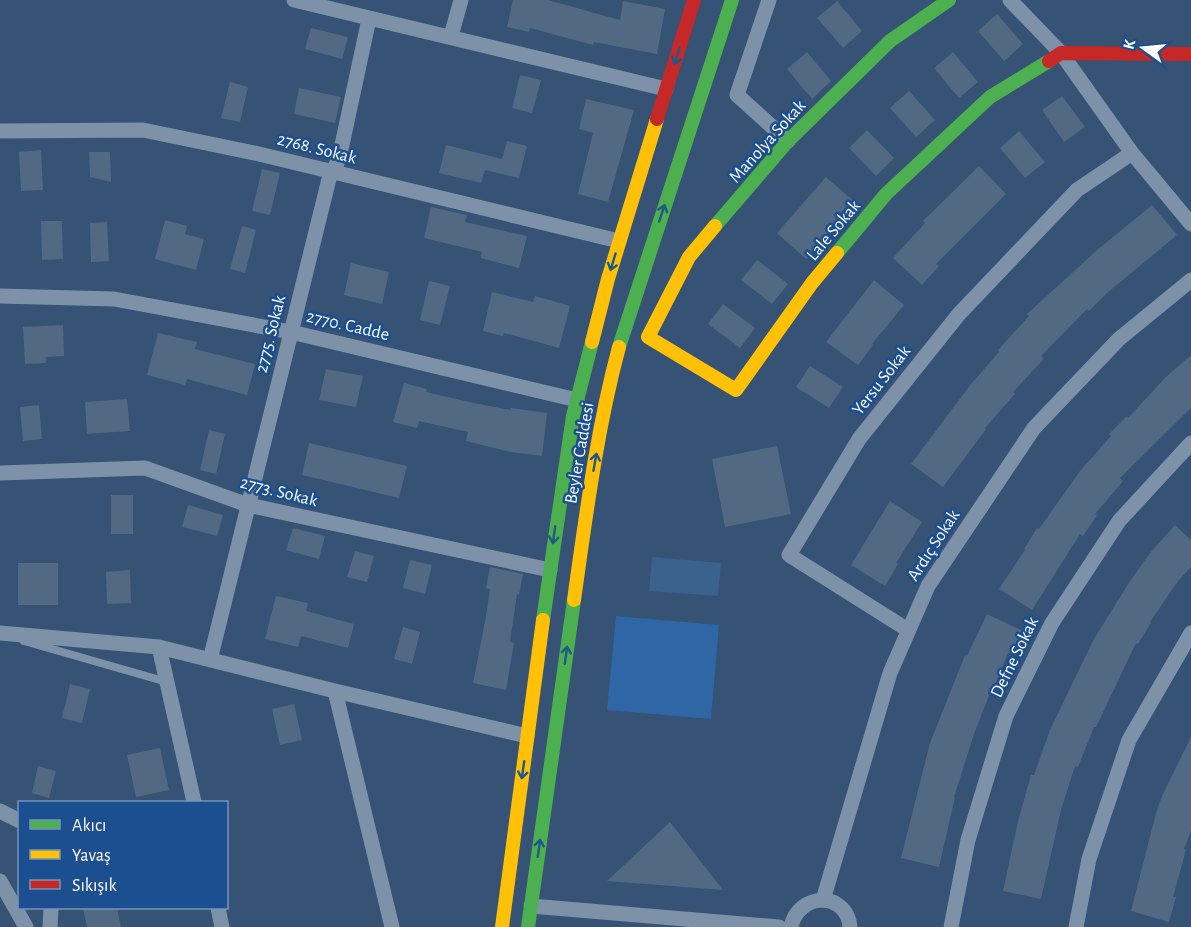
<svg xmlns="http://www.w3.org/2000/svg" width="1191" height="927" viewBox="0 0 1191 927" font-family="'Alegreya Sans',sans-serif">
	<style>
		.green { fill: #2f66a5 }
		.water { fill: #3b618d }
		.building { fill: #526984 }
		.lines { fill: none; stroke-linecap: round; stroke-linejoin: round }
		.lane { stroke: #7d92a8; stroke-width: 8 }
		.street { stroke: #7d92a8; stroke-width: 15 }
		.fast { stroke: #4caf50; stroke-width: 14 }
		.slow { stroke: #ffc107; stroke-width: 14 }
		.jam { stroke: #c62828; stroke-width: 14 }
		.oneway { stroke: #205989 }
		.labels { text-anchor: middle; stroke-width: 5; stroke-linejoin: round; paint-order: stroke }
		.street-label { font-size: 18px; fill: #fff; stroke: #1b4f8f }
	</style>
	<rect width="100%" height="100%" fill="#365274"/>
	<path class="green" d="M616,616L719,625L711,719L607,710Z"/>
	<path class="water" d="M652,557L721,563L718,596L649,591Z"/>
	<path class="building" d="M513,0H548L620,20L623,1L665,9L657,54L594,42L593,45L530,28L529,32L507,27Z
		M837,1L862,31L843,48L817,18Z
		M997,14L1023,44L1004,61L978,31Z
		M311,28L348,37L342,59L305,49Z
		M807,52L831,81L812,99L787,69Z
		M953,52L978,82L959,98L934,68Z
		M520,75L541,80L532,113L512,108Z
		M230,82L248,87L240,122L221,118Z
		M299,88L341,97L335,123L294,114Z
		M909,91L935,120L916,137L890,108Z
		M1062,96L1085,127L1064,142L1042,110Z
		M586,99L634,110L608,202L578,194L593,133L579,129Z
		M867,130L894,158L876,176L849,148Z
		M1019,131L1045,162L1025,178L1000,148Z
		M507,141L527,146L519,178L485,170L481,183L439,173L446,145L502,159Z
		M41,150L43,190L21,191L19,152Z
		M89,152H110L111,182L90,177Z
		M979,166L1006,194L936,264L939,266L922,285L893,258L925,223L923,221Z
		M262,169L280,173L270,215L252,211Z
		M826,177L856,203L806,259L777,233Z
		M1152,205L1177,235L1107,293L1089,311L1087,309L1041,356L1044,359L1013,392L1015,394L985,428L986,429L943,487L911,464L971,384L999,352L998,350L1029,316L1027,314L1096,251Z
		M431,207L467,215L465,222L527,236L519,268L481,258L482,252L424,238Z
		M165,220L187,226L185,234L204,239L196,270L155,259Z
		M41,221H62L63,259L42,260Z
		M107,222L109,261L91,262L90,223Z
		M242,226L256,230L245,273L230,269Z
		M757,260L788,284L772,304L741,280Z
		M351,263L389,272L382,304L344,295Z
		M874,280L904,305L872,344L873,345L858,365L826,342Z
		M429,281L450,286L440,325L420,320Z
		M492,292L533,302L535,296L570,306L559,348L504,333L503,336L483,331Z
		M723,304L755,328L740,348L708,324Z
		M63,325L64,356L46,357V363L25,364L23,327Z
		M158,333L197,342L195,349L255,364L247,395L187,379L185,385L147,375Z
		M1191,355V408L1120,478L1123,481L1095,514L1097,515L1083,536L1080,534L1032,610L999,589L1025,550L1024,549L1037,528L1039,529L1080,471L1111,436L1109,434L1127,416L1128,418L1166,377Z
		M810,366L843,387L829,408L796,387Z
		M326,369L363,376L356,407L319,400Z
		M404,383L427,389L426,392L474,403L510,410L511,408L547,413L542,456L511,452L466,441L468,432L419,421L417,428L393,422Z
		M127,399L130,431L87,434L85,402Z
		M39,405L42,439L23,441L20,407Z
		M209,430L225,434L216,474L200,470Z
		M309,443L407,466L399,498L302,475Z
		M777,446L791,514L725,527L712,459Z
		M111,495H133V534H111Z
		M890,501L922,522L896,563L898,564L885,586L851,565Z
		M188,505L223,515L217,536L182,527Z
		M1175,525L1191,540V567L1178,581L1150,622L1151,623L1138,644L1136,643L1096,727H1094L1078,767L1075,766L1061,810L1041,899L1003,891L1018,821L1031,775H1034L1050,730L1072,684L1094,639L1130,581L1150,553Z
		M293,528L325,536L319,559L286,550Z
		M355,551L374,556L367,582L347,577Z
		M410,560L432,565L425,594L403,588Z
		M18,563H58V605H18Z
		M490,567L523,574L519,595L517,594L510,642L514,643L506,690L473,683L486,616L490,589L486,588Z
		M130,570L131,603L107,604L106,572Z
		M276,596L308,603L306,611L354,624L348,648L301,636L298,647L265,639Z
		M987,614L1023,631L1012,654L1008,653L992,693H990L974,734L954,797H955L939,867L901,858L930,743L965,655L967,656Z
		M403,627L420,632L412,664L394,659Z
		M70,684L90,689L82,723L62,718Z
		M294,704L302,740L280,745L272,709Z
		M1191,737V831L1184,849L1186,850L1173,897H1176L1169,922L1131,911L1156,813L1162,796Z
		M160,748L169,790L136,797L127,755Z
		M38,766L56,771L49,798L32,793Z
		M670,822L723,890L607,881Z
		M83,908H117L121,927H87Z"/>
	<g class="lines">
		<path class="lane" d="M24,641L167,682"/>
		<path class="street" d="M294,0L666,89
			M769,0L737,95L788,141
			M1010,0L1061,53L1132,153L1191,224
			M451,36L461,0
			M0,131L143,130L259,154L619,241
			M0,296L114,299L291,332L577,400
			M0,473L145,468L248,505L550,570
			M908,630L789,555L859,439L959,314L1077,190L1132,153
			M0,633L159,647L335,691L527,736
			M159,647L194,802
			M210,660L329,179L339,159L369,19
			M335,691L392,927
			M0,811L20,821
			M0,881L26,927
			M823,900L890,673L928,586L1034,428L1119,339L1191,280
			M531,906L779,927
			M218,908L222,927
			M50,927L51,908
			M791,927C798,892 847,891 850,927
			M951,927L968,840L1006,716L1052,623L1119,521L1191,443
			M1076,927L1089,859L1129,740L1191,633"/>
		<path class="fast" d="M715,226L788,141L890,41L949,0
			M837,253L886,194L990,97L1049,61
			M619,347L732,0
			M543,620L573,416L592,342
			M528,927L574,600"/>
		<path class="slow" d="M715,226L689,257L648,337L736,390L812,283L837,253
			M592,342L608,279L657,119
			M574,600C586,515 597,429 619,347
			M502,927L543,620"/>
		<path class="jam" d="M1049,61L1061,53L1191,54
			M657,119L694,0"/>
	</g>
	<defs><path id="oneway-shaft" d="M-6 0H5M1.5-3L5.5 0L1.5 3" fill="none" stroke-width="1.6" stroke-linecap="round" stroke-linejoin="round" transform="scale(1.5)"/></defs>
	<g class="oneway">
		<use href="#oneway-shaft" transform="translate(677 56) rotate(107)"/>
		<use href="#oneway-shaft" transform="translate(662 213) rotate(-72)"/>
		<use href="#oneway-shaft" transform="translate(613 262) rotate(107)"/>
		<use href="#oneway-shaft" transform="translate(595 462) rotate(-80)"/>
		<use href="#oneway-shaft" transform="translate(554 535) rotate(98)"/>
		<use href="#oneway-shaft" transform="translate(566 655) rotate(-82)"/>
		<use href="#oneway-shaft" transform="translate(523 770) rotate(98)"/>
		<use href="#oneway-shaft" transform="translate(539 848) rotate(-82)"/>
	</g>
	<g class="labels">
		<g class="street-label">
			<text transform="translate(767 141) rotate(-48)" y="6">Manolya Sokak</text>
			<text transform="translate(317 148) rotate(14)" y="6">2768. Sokak</text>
			<text transform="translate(833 230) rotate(-50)" y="6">Lale Sokak</text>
			<text transform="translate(348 325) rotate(13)" y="6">2770. Cadde</text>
			<text transform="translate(270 334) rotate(-76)" y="6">2775. Sokak</text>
			<text transform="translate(881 380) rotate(-52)" y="6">Yersu Sokak</text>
			<text transform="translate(579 453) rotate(-80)" y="6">Beyler Caddesi</text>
			<text transform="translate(279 491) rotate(14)" y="6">2773. Sokak</text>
			<text transform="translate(933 545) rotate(-57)" y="6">Ardıç Sokak</text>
			<text transform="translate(1014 657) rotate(-64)" y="6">Defne Sokak</text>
		</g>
	</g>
	<rect x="18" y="801" width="210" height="108" fill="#1b4f8f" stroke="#7695bc" stroke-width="1.5"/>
	<rect x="30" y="820" width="30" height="9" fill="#4caf50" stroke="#7695bc" stroke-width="1.5"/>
	<text x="72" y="831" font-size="18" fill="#ffffff">Akıcı</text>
	<rect x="30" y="850" width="30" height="9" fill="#ffc107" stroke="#7695bc" stroke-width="1.5"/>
	<text x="72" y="861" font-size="18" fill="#ffffff">Yavaş</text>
	<rect x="30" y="880" width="30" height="9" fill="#c62828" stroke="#7695bc" stroke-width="1.5"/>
	<text x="72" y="891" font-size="18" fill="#ffffff">Sıkışık</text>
	<g transform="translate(1143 48) rotate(285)" stroke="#1b4f8f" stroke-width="4.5" paint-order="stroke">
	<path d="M0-4.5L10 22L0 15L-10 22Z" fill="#ffffff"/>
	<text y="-9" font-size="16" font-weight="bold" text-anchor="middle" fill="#ffffff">K</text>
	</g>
</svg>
